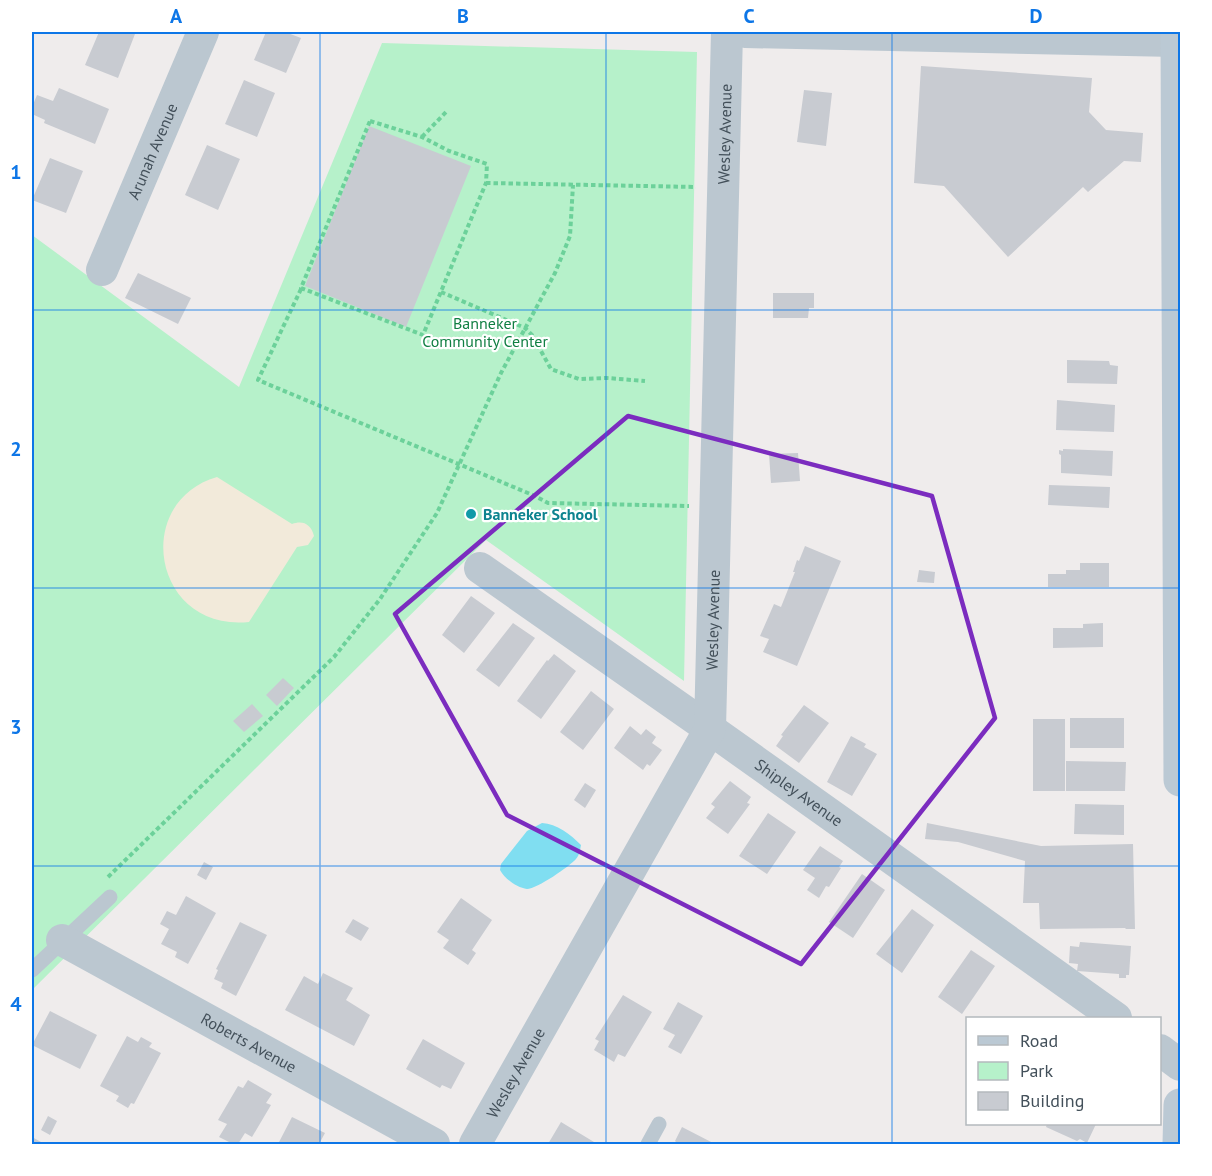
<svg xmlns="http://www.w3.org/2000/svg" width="1212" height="1176" viewBox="0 0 1212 1176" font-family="'PT Sans',sans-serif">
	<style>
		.green { fill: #b6f1ca }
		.sand { fill: #f2eada }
		.water { fill: #80def1 }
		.building { fill: #c8cbd1 }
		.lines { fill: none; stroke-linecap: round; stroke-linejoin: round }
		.path { stroke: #6cd19a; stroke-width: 4; stroke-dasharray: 4.5 3; stroke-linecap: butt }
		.lane { stroke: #bbc7d0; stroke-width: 15 }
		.street { stroke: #bbc7d0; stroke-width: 32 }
		.secondary { stroke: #bbc9d4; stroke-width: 33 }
		.marked { fill: none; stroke: #7b2cbf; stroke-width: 4.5; stroke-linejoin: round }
		.grid { fill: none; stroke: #0d76e7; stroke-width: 1.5; stroke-opacity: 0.55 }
		.culture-dot { fill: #0f9aa8; stroke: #fff; stroke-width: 2 }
		.labels { text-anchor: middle; stroke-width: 4.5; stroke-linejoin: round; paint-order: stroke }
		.street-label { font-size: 16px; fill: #43505a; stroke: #fff }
		.park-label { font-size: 16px; fill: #117f43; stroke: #fff }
		.culture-label { font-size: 16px; font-weight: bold; fill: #0d838f; stroke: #fff; text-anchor: start }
		.neatline { fill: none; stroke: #0d76e7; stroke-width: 2 }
		.grid-label { font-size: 20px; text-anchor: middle; font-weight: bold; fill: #0d76e7 }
	</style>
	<rect width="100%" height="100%" fill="#efecec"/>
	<path class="green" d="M382,43L697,52L684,681L486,540L32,990V235L239,387Z"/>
	<path class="sand" d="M217,477L292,524C303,520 311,524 314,536L308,545L297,547L249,622C153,632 131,502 217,477Z"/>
	<path class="water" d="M542,823C557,824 570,834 581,845C580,850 580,854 576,859C570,866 537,889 527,889C517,888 505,879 500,870L501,864L527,831Z"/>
	<path class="building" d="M99,32H130L135,34L118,78L85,65Z
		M266,32H285L301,38L286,73L254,60Z
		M921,66L1092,78L1089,112L1106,130L1143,133L1141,162L1124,161L1088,192L1083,187L1008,257L944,186L914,183Z
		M244,80L275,93L257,137L225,124Z
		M59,88L109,109L95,144L44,123L45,120L32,114V107L37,95L53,101Z
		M804,90L832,93L826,146L797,142Z
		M369,126L471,166L406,327L305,286Z
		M207,145L240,159L218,210L185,195Z
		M50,158L83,171L66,213L32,200Z
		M138,273L191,298L178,324L125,298Z
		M773,293H814V308H809L808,318H773Z
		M1067,360L1109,361L1110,365L1118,366L1117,384L1067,383Z
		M1057,400L1115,405L1114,432L1056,430Z
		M1063,449L1113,451L1112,476L1061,473V455L1059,454V450L1063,451Z
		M798,453L800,481L771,483L769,454Z
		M1049,485L1110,487L1109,508L1048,505Z
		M805,546L841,561L797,666L763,652L769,639L760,636L774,604L781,607L795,572H793L797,560L799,561Z
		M1080,563H1109V587H1048V574H1066V570H1080Z
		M919,570L935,572L934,583L917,582Z
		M471,596L495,613L464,653L442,635Z
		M513,623L535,638L499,687L476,670Z
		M1103,623V647L1053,648V628H1083V624Z
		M554,654L576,671L541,719L517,701L547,660L548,661Z
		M283,678L294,688L277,706L266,695Z
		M591,691L614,709L583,750L560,732Z
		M252,704L263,716L244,732L233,721Z
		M804,705L829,723L799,763L776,746L783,736L781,735Z
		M1070,718H1124V748H1070Z
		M1033,719H1065V791H1033Z
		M630,726L641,735L646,729L656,737L652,743L662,750L650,766L647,764L643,770L614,748Z
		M851,736L866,744L864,747L877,754L852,796L827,782Z
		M1066,761L1126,762L1125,791H1066Z
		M730,781L751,797L747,803L750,804L728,834L706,818L715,807L711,804Z
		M585,783L596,790L585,808L574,800Z
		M1075,804L1124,805V835L1074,834Z
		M768,813L796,832L767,874L739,856Z
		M927,823L1041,846L1133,844L1135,929H1126L1125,928L1040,929L1039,903H1023L1025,861L958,842L925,839Z
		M820,846L843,861L839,867L841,868L829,887L826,886L819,898L807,890L815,878L803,870Z
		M204,862L213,867L206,880L197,875Z
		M862,874L885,890L853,938L829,922Z
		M186,896L216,913L188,964L175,957L177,952L161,944L169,929L160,924L167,911L176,915Z
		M461,898L492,920L472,950L476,953L468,965L443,948L449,940L437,932Z
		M912,909L934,925L902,973L876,954Z
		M353,919L369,928L361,941L345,932Z
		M240,922L267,935L236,996L221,988L223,983L214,979L218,970L216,969Z
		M1080,942L1131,946L1129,975H1126V978H1119V974L1077,971L1078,964L1069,963L1070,946L1079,947Z
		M971,950L995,966L962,1014L938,997Z
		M323,973L353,988L346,1000L370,1015L354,1046L285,1010L304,976L318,984Z
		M623,995L652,1012L625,1057L618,1054L614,1062L594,1050L599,1041L595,1039Z
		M678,1002L703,1016L681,1054L668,1047L675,1035L663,1029Z
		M50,1011L97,1035L80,1069L32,1045Z
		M127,1036L138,1042L141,1037L152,1043L149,1047L161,1053L134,1104L131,1103L128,1108L116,1101L119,1096L100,1086Z
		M423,1039L465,1063L451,1089L442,1085L440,1088L406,1069Z
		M248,1080L272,1094L266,1103L271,1105L252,1137L245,1133L238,1144H233L219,1137L227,1124L218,1120L238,1086L243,1088Z
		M48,1116L57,1121L50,1135L41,1130Z
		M292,1117L325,1133L319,1144H278Z
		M561,1122L594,1142L593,1144H548Z
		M1047,1124H1096L1087,1143L1080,1139L1077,1141L1046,1127Z
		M682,1127L715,1144H678L675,1141Z
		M32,1137L41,1142L39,1144H32Z"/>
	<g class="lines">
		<path class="path" d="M370,121L422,137L449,151L487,164L486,183L423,335L301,288Z
			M422,137L446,112
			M486,183L696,187
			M301,289L258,380L535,496L548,503L689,506
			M441,292L525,328L532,335L551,369L579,379L607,378L645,381
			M108,877L334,657L380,599L437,513L501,373L555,273L570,236L573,185"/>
		<path class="lane" d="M32,970L110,897
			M648,1144L659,1124"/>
		<g class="street">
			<path d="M745,32L1176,41"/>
			<path id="s1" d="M102,270L203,32"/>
			<path id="s2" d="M480,568L710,729L1116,1018"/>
			<path id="s3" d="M62,940L434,1144"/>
			<path d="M1160,1050L1180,1065"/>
			<path id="s4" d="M475,1144L710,729L727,32"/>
		</g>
		<path class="secondary" d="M1177,32L1180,780
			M1179,1144L1180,1105"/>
	</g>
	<path class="marked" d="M628,416L932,496L995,718L801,964L507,815L395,614Z"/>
	<path class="grid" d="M320,32V1144M606,32V1144M892,32V1144M32,310H1180M32,588H1180M32,866H1180"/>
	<circle class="culture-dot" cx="471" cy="514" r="6"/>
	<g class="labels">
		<g class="street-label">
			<text dy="6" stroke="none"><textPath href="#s4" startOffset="1072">Wesley Avenue</textPath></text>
			<text dy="6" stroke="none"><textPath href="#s1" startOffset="129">Arunah Avenue</textPath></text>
			<text dy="6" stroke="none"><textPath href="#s4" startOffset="586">Wesley Avenue</textPath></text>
			<text dy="6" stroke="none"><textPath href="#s2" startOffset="390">Shipley Avenue</textPath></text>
			<text dy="6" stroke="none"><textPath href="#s3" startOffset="213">Roberts Avenue</textPath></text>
			<text dy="6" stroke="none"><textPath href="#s4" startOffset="82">Wesley Avenue</textPath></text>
		</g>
		<g class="park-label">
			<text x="485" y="329">Banneker<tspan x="485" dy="18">Community Center</tspan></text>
		</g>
		<g class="culture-label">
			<text x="483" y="520">Banneker School</text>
		</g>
	</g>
	<rect width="1212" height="1176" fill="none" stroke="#ffffff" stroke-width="66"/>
	<rect x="966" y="1017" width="195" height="108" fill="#ffffff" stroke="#b4b9bd" stroke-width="1.5"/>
	<rect x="978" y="1036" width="30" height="9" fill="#bbc9d4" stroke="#b4b9bd" stroke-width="1.5"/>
	<text x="1020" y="1047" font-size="18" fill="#43505a">Road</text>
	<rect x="978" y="1062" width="30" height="18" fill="#b6f1ca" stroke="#b4b9bd" stroke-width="1.5"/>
	<text x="1020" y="1077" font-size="18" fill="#43505a">Park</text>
	<rect x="978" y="1092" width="30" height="18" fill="#c8cbd1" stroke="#b4b9bd" stroke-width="1.5"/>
	<text x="1020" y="1107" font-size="18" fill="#43505a">Building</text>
	<rect x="33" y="33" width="1146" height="1110" class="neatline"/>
	<g class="grid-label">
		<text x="176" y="23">A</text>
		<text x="463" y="23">B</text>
		<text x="749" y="23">C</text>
		<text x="1036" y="23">D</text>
		<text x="16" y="179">1</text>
		<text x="16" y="456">2</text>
		<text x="16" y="734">3</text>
		<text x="16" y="1011">4</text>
	</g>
</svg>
